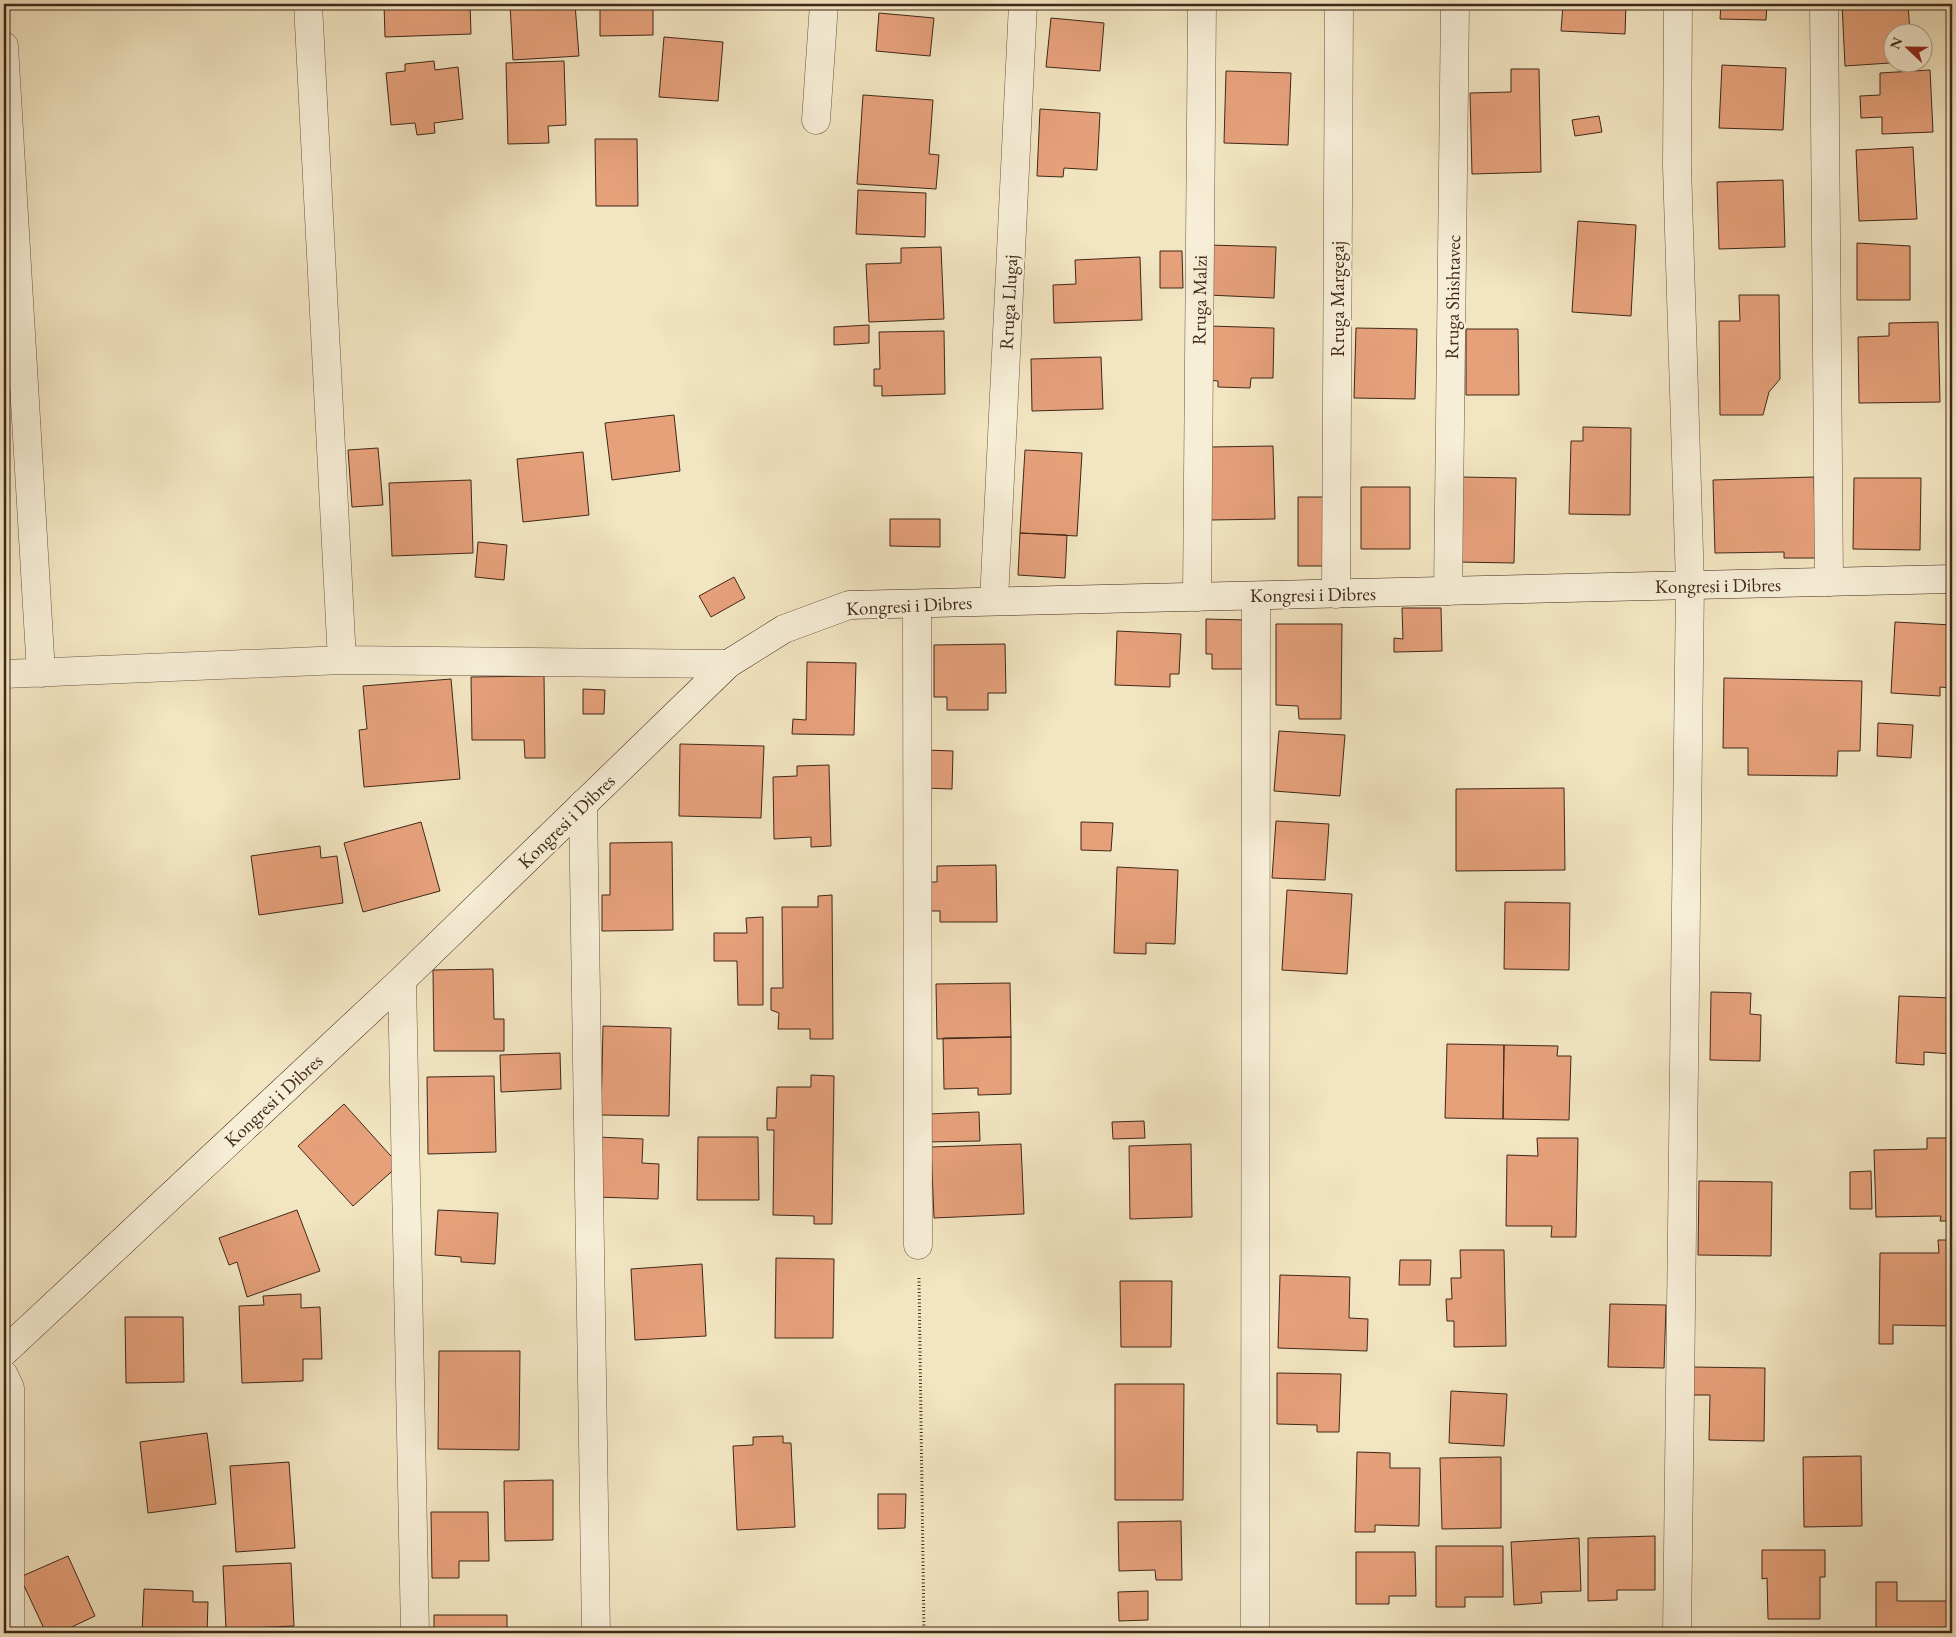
<svg xmlns="http://www.w3.org/2000/svg" width="1956" height="1637" viewBox="0 0 1956 1637" font-family="'EB Garamond',serif">
	<style>
		.building { fill: #e6a17b; stroke: #402719 }
		.lines { fill: none; stroke-linecap: round; stroke-linejoin: round }
		.street-casing { stroke: #6c5643; stroke-width: 29 }
		.secondary-casing { stroke: #402719; stroke-width: 29 }
		.path { stroke: #402719; stroke-width: 3; stroke-dasharray: 1 2.5; stroke-linecap: butt }
		.street { stroke: #f7eed7; stroke-width: 28 }
		.secondary { stroke: #f7eed7; stroke-width: 28 }
		.labels { text-anchor: middle; stroke-width: 4.5; stroke-linejoin: round; paint-order: stroke }
		.street-label { font-size: 19px; fill: #402719; stroke: #f7eed7 }
	</style>
	<rect width="100%" height="100%" fill="#f2e5c1"/>
	<filter id="stains"><feTurbulence type="fractalNoise" baseFrequency=".004" numOctaves="4"/><feColorMatrix values="0 0 0 0 .2 0 0 0 0 .09 0 0 0 0 .02 0 0 0 .5 -.17"/></filter>
	<radialGradient id="worn" r=".72"><stop offset=".6" stop-color="#630" stop-opacity="0"/><stop offset="1" stop-color="#630" stop-opacity=".3"/></radialGradient>
	<path class="building" d="M384,4H470L471,34L385,37Z
		M510,4H575L579,56L513,60Z
		M600,4H653V35L600,36Z
		M1563,4H1626L1625,34L1561,31Z
		M1721,4H1767L1766,20L1720,19Z
		M1842,4H1908L1910,32H1894V62H1905L1845,66Z
		M879,13L934,18L930,56L876,51Z
		M1051,18L1104,23L1100,71L1046,67Z
		M664,37L723,42L718,101L659,97Z
		M434,61L435,70L458,67L463,119L434,123L435,133L417,135L415,123L391,125L386,73L405,71V64Z
		M564,61L566,125L548,126L549,143L508,144L506,63Z
		M1722,65L1786,68L1783,130L1719,128Z
		M1511,69H1539L1541,172L1472,174L1470,93L1511,92Z
		M1930,70L1933,132L1882,134V117L1861,118L1860,96L1880,95V73Z
		M1226,71L1291,73L1288,145L1224,143Z
		M863,95L933,100L929,154L939,155L936,189L857,184Z
		M1040,109L1100,113L1097,170L1064,168L1063,177L1037,176Z
		M1599,116L1602,132L1575,136L1572,120Z
		M595,139H637L638,206H596Z
		M1913,147L1917,219L1859,221L1856,150Z
		M1783,180L1785,247L1719,249L1717,182Z
		M858,190L926,193L925,237L856,234Z
		M1578,221L1636,225L1631,316L1572,312Z
		M1857,243L1910,246V300H1857Z
		M1209,245L1276,247L1274,298L1208,295Z
		M941,247L944,319L869,322L866,264L901,263V248Z
		M1160,251H1182L1183,288H1160Z
		M1140,257L1142,320L1054,323L1053,285L1076,284L1075,260Z
		M1739,295H1779L1780,379L1769,392L1763,415H1720L1719,321H1740Z
		M1938,322L1940,402L1859,403L1858,337L1889,336V323Z
		M869,325V343L834,345V327Z
		M1209,326L1274,328L1273,378H1251L1250,388L1218,387V381L1207,380Z
		M1356,328L1417,329L1415,399L1354,398Z
		M1466,329H1518L1519,395H1466Z
		M944,331L945,394L882,396V386H874V369H880L879,332Z
		M1101,357L1103,409L1032,411L1031,359Z
		M674,415L680,471L612,480L605,423Z
		M1583,427L1631,428L1630,515L1569,514L1571,441H1583Z
		M1273,446L1275,519L1210,520V447Z
		M378,448L383,505L352,507L348,450Z
		M1025,450L1082,453L1077,536L1020,533Z
		M583,452L589,515L523,522L517,459Z
		M1461,477L1516,478L1514,563L1458,562Z
		M1814,477L1816,558H1784V552L1715,553L1713,480Z
		M1854,478H1921L1920,550L1853,549Z
		M471,480L473,553L392,556L389,483Z
		M1361,487H1410V549H1361Z
		M1298,497H1330L1331,566H1298Z
		M890,519H940V547L890,546Z
		M1020,533L1067,535L1065,578L1018,575Z
		M478,542L507,545L504,580L475,577Z
		M734,577L745,598L711,617L699,596Z
		M1402,608H1441L1442,651L1394,652V638L1403,639Z
		M1206,619L1247,620L1246,669H1212V654H1206Z
		M1895,622L1952,625V688L1940,687V696L1891,693Z
		M1276,624H1342L1341,719H1299L1298,706L1276,705Z
		M1117,631L1181,634L1179,674H1170V687L1115,685Z
		M1005,644L1006,693H988V710H947V697H934V645Z
		M807,662L856,663L854,735L792,734L793,719L806,720Z
		M544,676L545,758H525L524,740H472L471,677Z
		M1724,678L1862,681L1860,751H1838L1837,776L1748,775V748H1723Z
		M451,679L460,779L364,787L359,730L367,729L363,686Z
		M583,689L605,690L604,714H583Z
		M1878,723L1913,725L1911,758L1877,756Z
		M1279,731L1345,735L1340,796L1274,791Z
		M680,744L764,746L761,818L679,816Z
		M925,750L953,751L952,789L924,788Z
		M829,765L831,846L811,847V837L774,839L773,777L797,776V766Z
		M1564,788L1565,870L1456,871V789Z
		M1276,821L1329,824L1325,880L1272,878Z
		M421,822L440,891L363,912L344,843Z
		M1081,822L1113,823L1111,851L1081,850Z
		M672,842L673,930L602,931V895H610V843Z
		M320,846L321,858L337,856L343,903L259,915L251,856Z
		M996,865L997,922H940V911H926L925,882H937V866Z
		M1117,867L1178,870L1175,944L1146,943V954L1114,953Z
		M1287,890L1352,894L1347,974L1282,970Z
		M832,895L833,1039H810V1029H778L779,1013L771,1010V988H783L782,907H818V896Z
		M1505,902L1570,903L1569,970L1504,969Z
		M763,917V1005H738L737,961H714V933H747L746,918Z
		M493,969L494,1019H504V1051H434L433,970Z
		M1010,983L1011,1037L937,1039L936,984Z
		M1711,992L1751,993L1750,1014L1761,1015L1760,1061L1710,1060Z
		M1899,996L1952,998V1054L1924,1052V1065L1896,1063Z
		M603,1026L671,1028L669,1116L601,1115Z
		M1011,1037V1094L978,1095V1088L944,1089L943,1038Z
		M1447,1044L1504,1045L1503,1119L1445,1118Z
		M1504,1045L1558,1046L1557,1056H1571L1569,1120L1503,1119Z
		M560,1053L561,1089L501,1092L500,1055Z
		M811,1075L834,1076L832,1224H814V1216L773,1215L774,1130H767V1118H776L777,1087H811Z
		M494,1076L496,1152L428,1154L427,1077Z
		M344,1104L399,1165L353,1206L298,1146Z
		M979,1112L980,1141L927,1142V1114Z
		M1144,1121L1145,1138L1113,1139L1112,1122Z
		M597,1137L643,1139L642,1163L659,1164L658,1199L595,1197Z
		M698,1137H758L759,1200H697Z
		M1537,1138H1578L1576,1237H1551L1552,1226H1506L1507,1155L1538,1156Z
		M1927,1138H1952V1221H1940L1941,1216L1876,1217L1874,1150L1927,1149Z
		M1021,1144L1024,1214L934,1218L931,1147Z
		M1191,1144L1192,1217L1130,1219L1129,1146Z
		M1871,1171L1872,1209H1850V1172Z
		M1699,1181L1772,1182L1771,1256L1698,1255Z
		M297,1210L320,1271L247,1297L237,1262L229,1265L219,1238Z
		M438,1210L498,1213L495,1264L461,1262V1257L435,1255Z
		M1938,1240H1952V1326L1893,1325V1344H1879L1880,1253H1939Z
		M1460,1250H1504L1506,1346L1454,1347V1321H1447L1446,1299H1452L1451,1278H1461Z
		M776,1258L834,1259L833,1338H775Z
		M1400,1260H1431L1430,1285H1399Z
		M702,1264L706,1336L635,1340L631,1269Z
		M1280,1275L1350,1277L1349,1318L1368,1319L1367,1351L1278,1348Z
		M1120,1281H1172L1171,1347H1121Z
		M301,1294V1308L320,1307L322,1359H303V1381L242,1383L239,1306L264,1305L263,1296Z
		M1610,1304L1666,1305L1664,1368L1608,1367Z
		M125,1317H183L184,1382L126,1383Z
		M439,1351H520L519,1450L438,1449Z
		M1692,1367L1765,1368L1764,1441L1709,1440L1710,1395H1692Z
		M1277,1373L1341,1374L1339,1432H1317V1425L1277,1424Z
		M1115,1384H1184L1183,1500H1115Z
		M1451,1391L1507,1394L1504,1446L1449,1443Z
		M207,1433L216,1504L148,1513L140,1442Z
		M783,1436V1443H791L795,1527L737,1530L733,1446L753,1445V1437Z
		M1357,1452L1390,1453V1468H1420L1419,1526L1375,1525V1532H1355Z
		M1861,1456L1862,1526L1804,1527L1803,1457Z
		M1501,1457V1528L1442,1529L1440,1458Z
		M289,1462L295,1548L236,1552L230,1466Z
		M553,1480V1540L505,1541L504,1481Z
		M878,1494H906L905,1528L878,1529Z
		M431,1512H488L489,1561H459V1578H432Z
		M1181,1521L1182,1580H1156L1155,1570L1119,1571L1118,1522Z
		M1655,1536V1590H1617V1600L1588,1601V1538Z
		M1579,1538L1581,1591L1541,1592L1542,1603L1514,1605L1511,1542Z
		M1436,1546H1503V1597H1465V1607H1436Z
		M1762,1550H1825V1577H1820V1619H1768L1767,1578L1762,1579Z
		M1356,1552H1415L1416,1596H1389V1604H1356Z
		M68,1556L95,1616L59,1633H46L20,1577Z
		M291,1563L294,1626L226,1629L223,1566Z
		M1876,1582H1897V1601H1952V1633H1888V1630H1876Z
		M144,1589L193,1591V1602H208L207,1633H142Z
		M1148,1591V1620L1119,1621L1118,1592Z
		M434,1615H507V1633H434Z
		M372,1630V1633H295Z"/>
	<g class="lines">
		<defs>
			<path id="street" d="M308,4L342,660
				M1824,4L1829,582
				M4,46L41,673
				M816,120L824,4
				M1448,591L1455,4
				M1336,594L1339,4
				M1197,597L1202,4
				M994,601L1023,4
				M917,604L918,1245
				M4,674L342,660L728,664
				M583,804L596,1633
				M402,980L415,1633
				M4,1375L10,1388V1633
				M1255,1633L1256,596
				M1677,1633L1690,585L1677,166L1678,4"/>
			<path id="secondary" d="M4,1352L402,980L728,664L784,629L849,605L1952,579"/>
		</defs>
		<use href="#street" class="street-casing"/>
		<use href="#secondary" class="secondary-casing"/>
		<path class="path" d="M919,1278L924,1633"/>
		<use href="#street" class="street"/>
		<use href="#secondary" class="secondary"/>
	</g>
	<g class="labels">
		<g class="street-label">
			<text transform="translate(1452 297) rotate(-89)" y="7">Rruga Shishtavec</text>
			<text transform="translate(1337 299) rotate(-90)" y="7">Rruga Margegaj</text>
			<text transform="translate(1199 300) rotate(-89)" y="7">Rruga Malzi</text>
			<text transform="translate(1008 302) rotate(-87)" y="7">Rruga Llugaj</text>
			<text transform="translate(1718 585) rotate(-1)" y="7">Kongresi i Dibres</text>
			<text transform="translate(1313 594) rotate(-1)" y="7">Kongresi i Dibres</text>
			<text transform="translate(909 605) rotate(-3)" y="7">Kongresi i Dibres</text>
			<text transform="translate(566 821) rotate(-44)" y="7">Kongresi i Dibres</text>
			<text transform="translate(273 1100) rotate(-43)" y="7">Kongresi i Dibres</text>
		</g>
	</g>
	<rect width="1956" height="1637" fill="none" stroke="#f2e5c1" stroke-width="20"/>
	<rect x="5" y="5" width="1946" height="1627" fill="none" stroke="#402719" stroke-width="2.5"/>
	<rect x="10" y="10" width="1936" height="1617" fill="none" stroke="#402719"/>
	<g transform="translate(1908 48) rotate(292)"><circle r="24" fill="#f7eed7" stroke="#ae9e8b"/>
	<path d="M0-4L9 19L0 12L-9 19Z" fill="#8f2418"/>
	<text y="-8" font-size="14" font-weight="bold" text-anchor="middle" fill="#402719">N</text>
	</g>
	<rect width="100%" height="100%" filter="url(#stains)"/>
	<rect width="100%" height="100%" fill="url(#worn)"/>
</svg>
